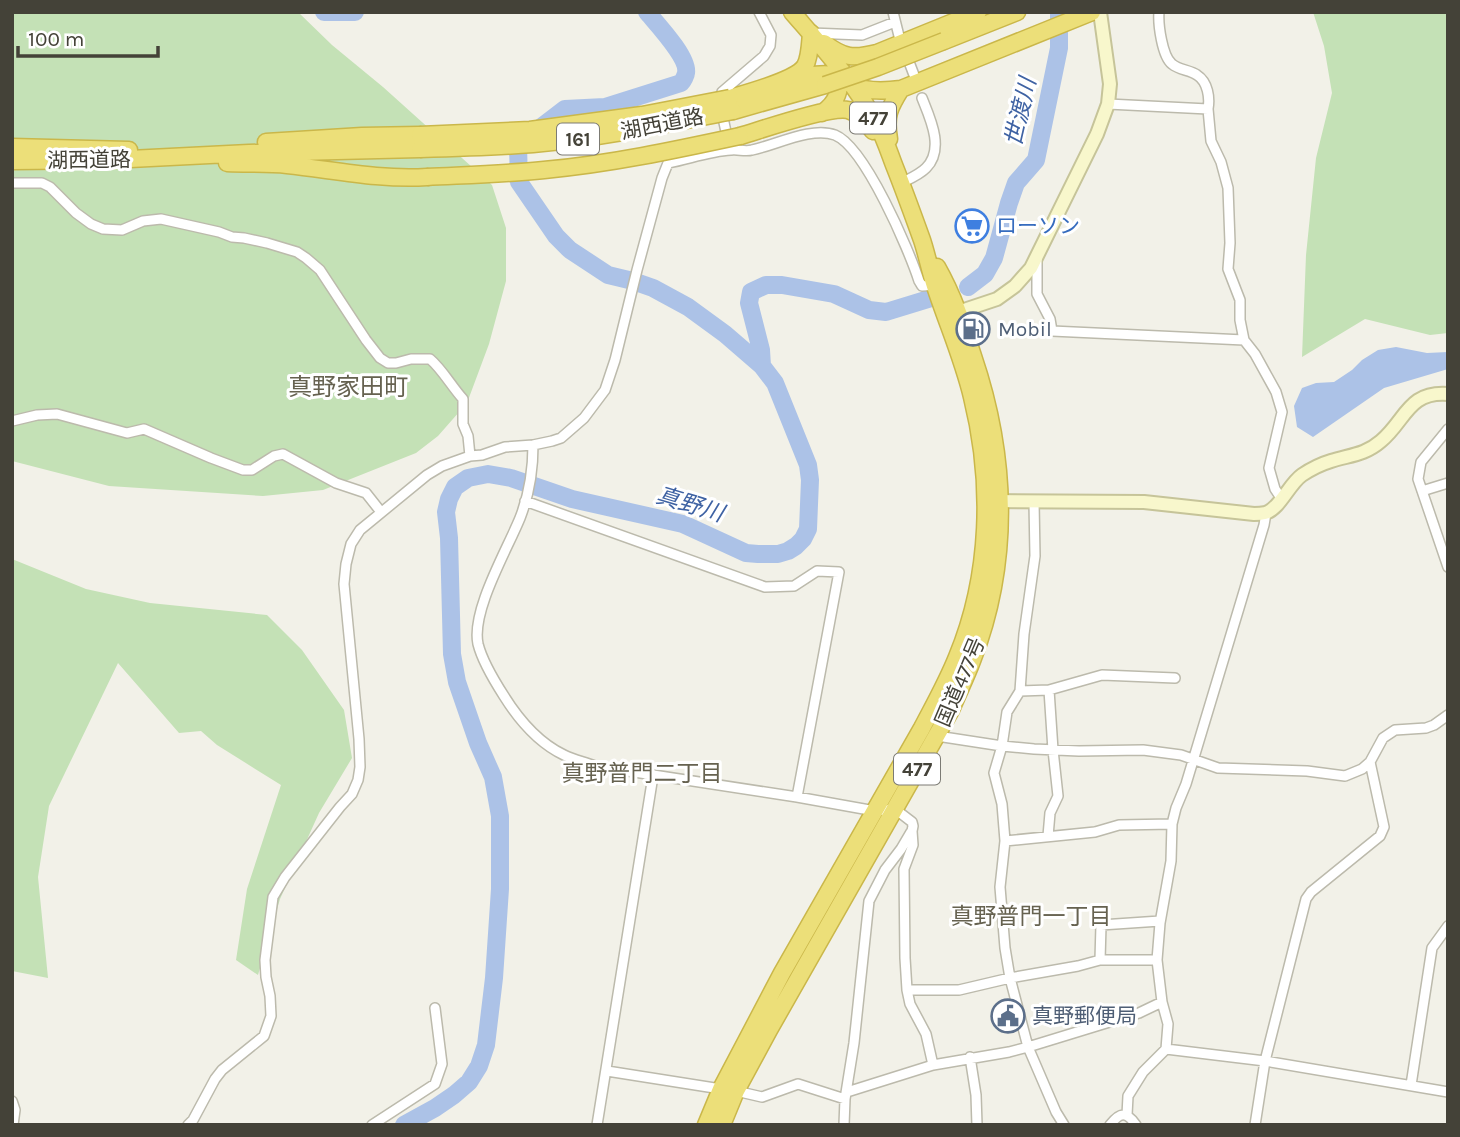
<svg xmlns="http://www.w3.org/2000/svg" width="1460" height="1137" viewBox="0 0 1460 1137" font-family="Karla,'Noto Sans JP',sans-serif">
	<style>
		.green { fill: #c4e1b6 }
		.water { fill: #acc2e7 }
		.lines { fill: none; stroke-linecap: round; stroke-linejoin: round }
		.river { stroke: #acc2e7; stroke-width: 18 }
		.street-casing { stroke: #bcbaac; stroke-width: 12 }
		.secondary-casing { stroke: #c6c499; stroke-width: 16 }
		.highway-casing { stroke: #cab74a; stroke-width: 19 }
		.street { stroke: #fff; stroke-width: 9 }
		.secondary { stroke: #f8f7cc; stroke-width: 12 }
		.highway { stroke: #ecdf79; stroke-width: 16 }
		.highway-bridge-casing { stroke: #cab74a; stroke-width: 19; stroke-linecap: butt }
		.highway-bridge { stroke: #ecdf79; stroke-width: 16 }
		.labels { text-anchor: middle; stroke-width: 6; stroke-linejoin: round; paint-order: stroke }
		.shield { fill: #fff; stroke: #7c7b74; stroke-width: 2 }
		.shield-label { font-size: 19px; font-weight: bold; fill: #444238 }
		.street-label { font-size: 21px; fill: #444238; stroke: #fff }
		.shop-label { font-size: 21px; fill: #366cbe; stroke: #fff; text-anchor: start }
		.service-label { font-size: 21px; fill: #4e5e75; stroke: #fff; text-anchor: start }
		.water-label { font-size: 23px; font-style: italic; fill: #3e62a3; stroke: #fff }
		.neighbourhood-label { font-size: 23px; fill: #666250; stroke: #fff }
		.quarter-label { font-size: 24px; fill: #666250; stroke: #fff }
	</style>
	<rect width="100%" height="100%" fill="#f2f1e8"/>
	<path class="green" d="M12,12H298L332,45L383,87L492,185L506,228V281L489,344L467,403L438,436L416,453L323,490L263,496L109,486L12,461Z
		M1313,12H1448V333L1430,335L1365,319L1302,357L1306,255L1316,158L1332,93L1324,46Z
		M12,559L86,589L150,603L267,615L302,650L344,710L352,758L319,813L280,899L258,975L236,960L247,889L281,785L217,745L201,731L179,733L118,663L49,806L38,877L48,978L12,971Z"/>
	<path class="water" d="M1396,347L1427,353L1448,352V369L1384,388L1313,437L1297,427L1294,406L1302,388L1316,383L1334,382L1352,370L1362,360L1378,350Z"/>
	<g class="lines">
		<path class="river" d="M324,12H355
			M968,287L985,274L994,258L1009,203L1016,183L1036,160L1059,48V12
			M762,366L761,350L749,303L751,292L766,285H782L834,294L869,310L886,312L935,297
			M404,1125L435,1108L454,1095L469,1082L479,1066L486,1045L494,978L500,889V816L493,777L478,743L457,682L452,654L449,538L446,512L449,499L455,487L468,478L488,474L511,478L572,499L683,524L746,553L758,554H778L788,551L796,546L803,539L808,529L810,480L808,465L775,383L762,366L725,334L688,307L653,288L633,281L608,275L570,250L556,236L519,182L518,145L565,109L605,107L681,83C683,81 686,75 686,73C689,58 657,24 647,12"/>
		<defs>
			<path id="street" d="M893,12L899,36
				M1159,12C1158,24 1162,56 1172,64C1179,70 1190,70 1197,75C1208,82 1210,98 1208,109
				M811,33L862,35L895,22
				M906,54L914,75
				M1108,104L1208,109L1211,141L1221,162L1228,188L1230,243L1228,269L1240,300V320L1244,340L1255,354L1276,392L1282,412L1269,468L1275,489L1281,498
				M728,141L720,104L722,92L764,56L770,46L771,35L759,12
				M12,183H42L50,187L76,213L91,224L103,229L122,230L143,221L161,219L219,232L232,237L244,238L267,243L297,252L306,258L320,270L366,340L380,358L388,363H396L411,359H430C442,369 452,387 463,399V424L468,436L470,456
				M901,183C909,179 919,175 926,168C945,149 930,118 922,98
				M1037,259V294L1050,319L1052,331L1244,340
				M12,421L37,415L57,414L127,433L144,429L211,458L243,470H252L274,456L283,454L336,483L366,493L381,512
				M1448,429L1421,462L1418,479L1448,567
				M533,445C533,470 529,495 520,518C507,550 471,611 478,644C482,660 495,682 504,696C519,720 539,743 564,755C574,760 585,762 595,766L797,797L875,811L895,809L912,822L913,826L912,831L913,845L904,869L905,958L907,990H959L1010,978L1078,966L1100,960H1157
				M1422,491L1448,483
				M525,501L765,587L794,586L817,571L839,572L797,797
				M1034,502L1035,556L1024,634L1020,691L1007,712L1002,746L994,773L1002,804L1005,841L1000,887L1005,948L1010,978L1028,1047L1056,1112L1064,1125
				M1020,691L1049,690L1102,675L1175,678
				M937,736L1002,746L1034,749L1079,751L1143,750L1181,755L1218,768L1307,771L1345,776L1362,769L1370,762L1383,738L1395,730L1426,728L1434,725L1448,715
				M1048,836L1050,813L1058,796L1053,750L1049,690
				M1005,841L1095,832L1119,825L1172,824
				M1100,960L1101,925L1160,921
				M907,990L910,1004L926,1034L933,1065
				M1166,1049L1265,1061L1448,1092
				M970,1057L976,1095L977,1125
				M607,1071L721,1089
				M1411,1085L1432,948L1448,926
				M736,1091L762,1097L798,1084L845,1099
				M847,1092L933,1065L1009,1052L1028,1047L1139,1013L1162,1002
				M12,1101L15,1110L13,1125
				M1127,1115L1128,1096L1143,1072L1166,1049L1168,1024L1162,1002L1157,960L1160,923L1171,861L1172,824L1176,808L1186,784L1264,525L1266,513
				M188,1125L193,1120L215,1079L222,1070L264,1036L271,1016L270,996L266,977L265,960L273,897L285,877L340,807L352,794L358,780L360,767L359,739L344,584L346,564L351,544L360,530L427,475L442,466L470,456L482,455L505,447L533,445L552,441L561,438L584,418L605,390L615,360L637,270L662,178L668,163C689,159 710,151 731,150C738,149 745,152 752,150C776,145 812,126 835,135C865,147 909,250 919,281L922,286L938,285
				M372,1125L435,1084L442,1064L435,1008
				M597,1125L653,776
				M844,1125L845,1099L854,1043L869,901L885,870L901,849L911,832
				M1110,1125C1120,1112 1126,1111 1136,1125
				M1255,1125L1265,1061L1306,899L1311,892L1380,836L1384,827L1370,762"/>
			<path id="secondary" d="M958,312L997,299L1015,286L1031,268L1097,134L1108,104L1110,84L1100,12
				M990,501L1144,502L1254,514C1257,514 1261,514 1265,513C1279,510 1289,484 1302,475C1311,469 1321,464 1331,461C1350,455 1365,455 1381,441C1406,420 1408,391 1448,394"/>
			<path id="highway" d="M944,41L1017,12
				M824,43C844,58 853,59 877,53L978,12
				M782,81C799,78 821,71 838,76C843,78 847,82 852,85C866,92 886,91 901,89L1092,12
				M730,98C747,93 796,80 805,66C810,57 810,43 811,33
				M733,111L825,85
				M822,113C838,102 842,88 838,69
				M740,136C761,130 829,106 848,110C859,113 866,122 873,131
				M889,139C885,116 889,108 901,89
				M266,142L362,136L420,135
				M12,147L129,150
				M12,161L110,160L249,153L420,149
				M227,163C247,164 267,163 287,165C334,170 379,180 427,177
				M706,1125L721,1089L782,973L922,728C934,705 947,682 957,657C991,575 993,482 972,397C963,359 947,323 935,286C930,271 927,255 922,240C913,215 904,190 894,165C889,152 885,139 878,126C856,84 823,48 792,12
				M722,1125L736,1091L769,1030L951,710C958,693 966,677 972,661C1011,561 1007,456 973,356C963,325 953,295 937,267"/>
		</defs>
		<use href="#street" class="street-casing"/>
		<use href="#secondary" class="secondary-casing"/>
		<use href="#highway" class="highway-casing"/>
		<use href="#street" class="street"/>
		<use href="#secondary" class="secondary"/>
		<use href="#highway" class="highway"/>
		<defs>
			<path id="highway-bridge" d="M825,85L878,67L944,41
				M420,135L530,130L642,115L730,98
				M420,149C458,148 495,147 533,144C600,138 666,124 733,111
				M427,177C466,175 505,174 544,170C610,164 675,150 740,136"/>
		</defs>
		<use href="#highway-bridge" class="highway-bridge-casing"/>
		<use href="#highway-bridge" class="highway-bridge"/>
	</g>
	<defs>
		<symbol id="supermarket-ring" viewBox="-11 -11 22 22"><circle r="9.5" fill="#fff" stroke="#3f7fe0" stroke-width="1.5"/><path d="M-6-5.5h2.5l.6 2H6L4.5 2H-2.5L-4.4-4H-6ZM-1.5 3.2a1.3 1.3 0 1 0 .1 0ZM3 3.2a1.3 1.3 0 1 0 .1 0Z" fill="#3f7fe0"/></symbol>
		<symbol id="fuel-ring" viewBox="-11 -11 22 22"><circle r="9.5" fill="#fff" stroke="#5c6f8a" stroke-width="1.5"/><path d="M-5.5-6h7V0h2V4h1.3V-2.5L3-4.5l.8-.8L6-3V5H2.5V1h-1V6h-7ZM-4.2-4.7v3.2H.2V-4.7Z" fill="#5c6f8a"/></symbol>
		<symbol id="civic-ring" viewBox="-11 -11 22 22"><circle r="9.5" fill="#fff" stroke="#5c6f8a" stroke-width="1.5"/><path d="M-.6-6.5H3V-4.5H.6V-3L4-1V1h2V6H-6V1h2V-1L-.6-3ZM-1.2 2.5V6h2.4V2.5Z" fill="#5c6f8a"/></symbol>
	</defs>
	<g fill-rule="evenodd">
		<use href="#supermarket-ring" x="953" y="207" width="38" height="38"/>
		<use href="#fuel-ring" x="954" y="310" width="38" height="38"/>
		<use href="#civic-ring" x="989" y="997" width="38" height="38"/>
	</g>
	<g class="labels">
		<g class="shield">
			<rect x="850" y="102.5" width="46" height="31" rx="5"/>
			<rect x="557" y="123.5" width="42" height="31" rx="5"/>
			<rect x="894" y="753.5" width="46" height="31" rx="5"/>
		</g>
		<g class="shield-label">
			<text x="873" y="125">477</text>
			<text x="578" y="146">161</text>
			<text x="917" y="776">477</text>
		</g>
		<g class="street-label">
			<text transform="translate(662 124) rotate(-11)" y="7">湖西道路</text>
			<text transform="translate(89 160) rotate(-1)" y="7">湖西道路</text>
			<text transform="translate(960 682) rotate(-67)" y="7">国道477号</text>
		</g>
		<g class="shop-label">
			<text x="996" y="233">ローソン</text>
		</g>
		<g class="service-label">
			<text x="998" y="336">Mobil</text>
			<text x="1032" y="1023">真野郵便局</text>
		</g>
		<g class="water-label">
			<text transform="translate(1020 112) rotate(-77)" y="8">世渡川</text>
			<text transform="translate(690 504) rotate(17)" y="8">真野川</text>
		</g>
		<g class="neighbourhood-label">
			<text x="642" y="781">真野普門二丁目</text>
			<text x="1031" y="924">真野普門一丁目</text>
		</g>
		<g class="quarter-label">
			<text x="348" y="395">真野家田町</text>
		</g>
	</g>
	<rect width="1460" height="1137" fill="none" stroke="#444238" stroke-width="28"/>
	<path d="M18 46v10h140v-10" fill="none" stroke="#444238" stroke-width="3.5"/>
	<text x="28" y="46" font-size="21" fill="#444238" stroke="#ffffff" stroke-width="5" paint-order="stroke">100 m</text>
</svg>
